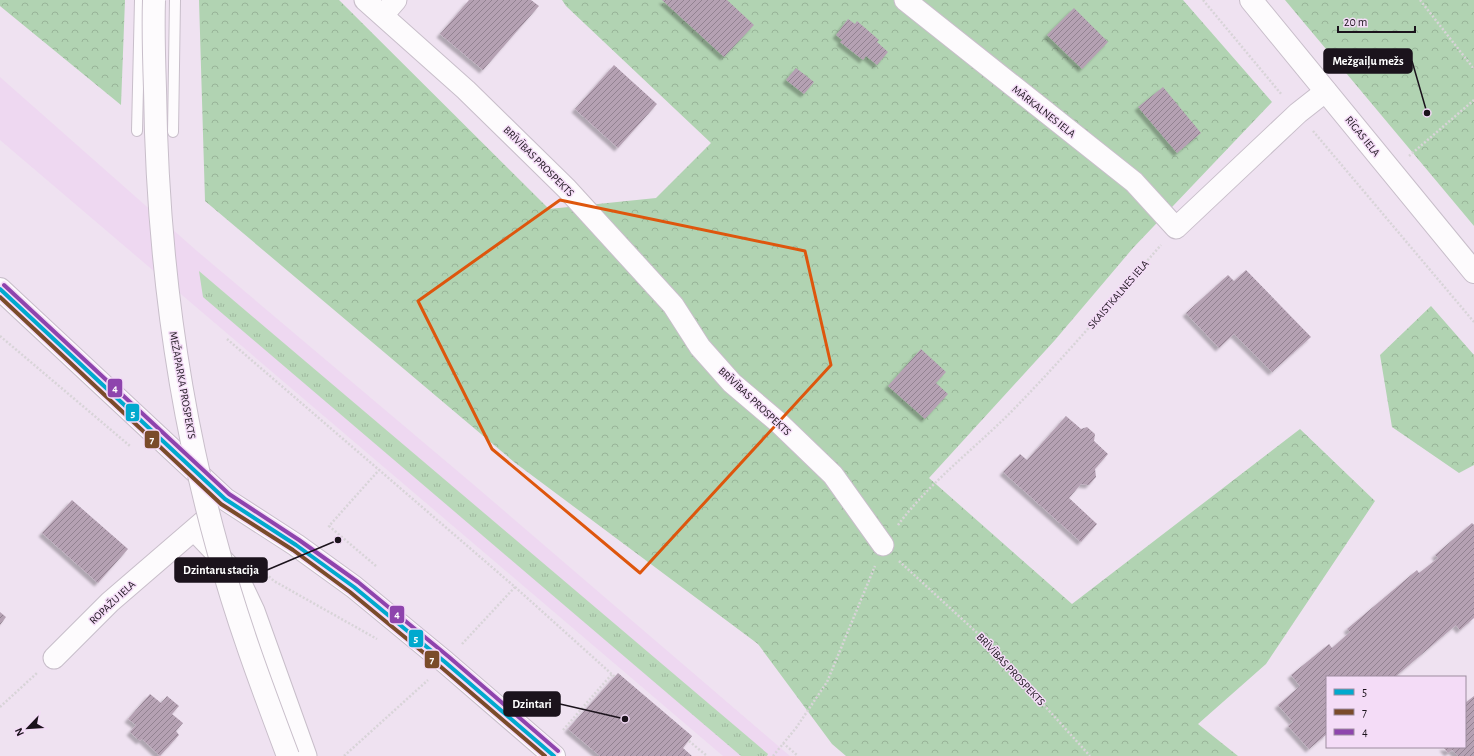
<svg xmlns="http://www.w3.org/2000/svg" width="1474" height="756" viewBox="0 0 1474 756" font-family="'Alegreya Sans',sans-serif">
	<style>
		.built { fill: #eed8f1 }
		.grass { fill: url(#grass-tufts) }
		.forest { fill: url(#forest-crowns) }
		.building { fill: url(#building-hatch); filter: url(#shadow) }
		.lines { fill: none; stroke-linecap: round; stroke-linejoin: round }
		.service-casing { stroke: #c8beca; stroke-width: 12 }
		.minor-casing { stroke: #c8beca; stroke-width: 23 }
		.tertiary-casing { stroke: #c8beca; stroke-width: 24 }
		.path { stroke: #d8d4d8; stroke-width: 2.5; stroke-dasharray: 2 2; stroke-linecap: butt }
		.service { stroke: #fdfbfd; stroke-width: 10 }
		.minor { stroke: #fdfbfd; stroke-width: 21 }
		.tertiary { stroke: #fdfbfd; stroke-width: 22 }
		.primary-bridge-casing { stroke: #c8beca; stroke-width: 24; stroke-linecap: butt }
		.primary-bridge { stroke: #fdfbfd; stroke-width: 22 }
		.bus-1-casing { stroke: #f4dcf7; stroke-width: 7 }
		.bus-2-casing { stroke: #f4dcf7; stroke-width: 7 }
		.bus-3-casing { stroke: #f4dcf7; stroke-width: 7 }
		.bus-1 { stroke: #00a9ce; stroke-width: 4 }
		.bus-2 { stroke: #7a4b2a; stroke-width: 4 }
		.bus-3 { stroke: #8e44ad; stroke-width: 4 }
		.marked { fill: none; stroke: #de560d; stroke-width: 3; stroke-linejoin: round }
		.labels { text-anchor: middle; stroke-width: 3; stroke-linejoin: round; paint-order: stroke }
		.street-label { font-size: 11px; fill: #1b131c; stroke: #f4dcf7 }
		.leader { fill: none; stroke: #1b131c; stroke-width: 1.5 }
		.callout-dot { fill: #1b131c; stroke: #f4dcf7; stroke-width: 1.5 }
		.callout { fill: #1b131c; stroke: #1b131c; stroke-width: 1.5 }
		.callout-label { font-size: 12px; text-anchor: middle; font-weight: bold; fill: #fff }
		.line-badge { stroke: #f4dcf7; stroke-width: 1.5 }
		.badge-label { font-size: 11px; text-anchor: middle; font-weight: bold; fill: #fff }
	</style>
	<defs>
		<pattern id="grass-tufts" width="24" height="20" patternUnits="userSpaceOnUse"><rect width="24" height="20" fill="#b9d8b9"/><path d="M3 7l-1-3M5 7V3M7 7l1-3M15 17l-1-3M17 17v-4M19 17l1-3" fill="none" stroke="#9eb89e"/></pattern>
		<pattern id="forest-crowns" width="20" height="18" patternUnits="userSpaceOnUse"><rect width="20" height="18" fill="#b1d3b2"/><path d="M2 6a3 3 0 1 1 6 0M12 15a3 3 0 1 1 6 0" fill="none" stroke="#98b498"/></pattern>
		<pattern id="building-hatch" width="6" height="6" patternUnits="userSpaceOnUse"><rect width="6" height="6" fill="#b5a1b3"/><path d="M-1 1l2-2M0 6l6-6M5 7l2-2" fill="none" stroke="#928291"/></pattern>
		<filter id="shadow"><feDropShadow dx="-3.5" dy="3.5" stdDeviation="1" flood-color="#0004"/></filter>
	</defs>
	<rect width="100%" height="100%" fill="#efe2f1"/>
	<path class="built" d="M0,77L197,251L474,485L790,756H723L0,140Z"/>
	<path class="grass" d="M199,271L768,754L767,756H741L203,297Z"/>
	<path class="forest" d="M0,0H125L121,105L0,6Z
		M199,0H339L549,209L656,198L711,143L566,6L562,0H1183L1272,102L1133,248L1055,340L929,478L1072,604L1300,429L1375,501L1266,664L1198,724L1238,756H846L832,744L758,644L514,462L205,201Z
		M1285,0H1474V226Z
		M1431,306L1474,355V465L1459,473L1392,427L1380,355Z"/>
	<path class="building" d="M469,0H531L539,6L483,70L440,34Z
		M662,0H727L754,25L724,57Z
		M1074,8L1108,42L1082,69L1047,35Z
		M848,19L855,24L857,21L879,40L877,42L888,52L877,65L866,56L863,60L840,42L842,40L836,35Z
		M614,65L657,104L618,148L575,109Z
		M796,68L814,82L804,94L786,80Z
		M1163,87L1201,133L1177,153L1138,107Z
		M1246,270L1311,337L1272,372L1234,334L1219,348L1186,313L1228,275L1234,281Z
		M921,349L946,372L936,383L948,394L925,419L888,386Z
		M1066,416L1081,429L1087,427L1095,434L1094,441L1108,454L1095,469L1096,477L1089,485L1081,484L1069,498L1097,524L1081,542L1003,472L1020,454L1027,460Z
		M72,500L128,549L98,583L42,533Z
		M1472,523L1474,525V618L1460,630L1456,625L1395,677H1327V734L1309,749L1288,726L1293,722L1278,705L1300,686L1291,675L1329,644L1332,648L1350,632L1347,629L1417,570L1419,573L1438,558L1435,555Z
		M0,612L6,617L0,625Z
		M618,673L692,736L683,748L692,756H600L568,729Z
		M150,694L161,703L167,696L179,706L172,714L183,723L176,731L179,735L160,756L142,739L140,741L130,732L136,725L128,719Z
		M1474,696V756H1458L1452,750L1448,753L1443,747H1465V703Z"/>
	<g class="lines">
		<defs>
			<path id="service" d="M137,131L140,0
				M173,132L175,0"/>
			<path id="minor" d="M365,0L466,90L567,189L673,305L700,347L732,383L778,422L833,475L883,545
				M905,0L1134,182L1176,228L1298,113L1326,91
				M383,15L396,0
				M194,530L237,575L254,611L306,756
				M54,658L110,602L204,521"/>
			<path id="tertiary" d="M1251,0L1474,272
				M0,289L225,499L296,545L354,587L445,662L554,756"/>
		</defs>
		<use href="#service" class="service-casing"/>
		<use href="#minor" class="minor-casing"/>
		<use href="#tertiary" class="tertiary-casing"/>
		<path class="path" d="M1203,0L1282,95
			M1420,0L1474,69
			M1313,131L1474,322
			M1409,156L1474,100
			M0,336L130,446
			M227,339L515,587L615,677
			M898,525C930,482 973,450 1011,412C1064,358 1112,301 1161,245
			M899,561L987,642L1090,756
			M376,566L329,526L379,470
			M263,571L274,581L377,639
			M462,644L515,587
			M0,707L37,673
			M563,730L612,674
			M689,741L707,756
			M783,743L798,756
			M344,756L428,680
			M773,756L796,728L827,682L875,566"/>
		<use href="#service" class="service"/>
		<use href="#minor" class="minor"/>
		<use href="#tertiary" class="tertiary"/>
		<defs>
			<path id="primary-bridge" d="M154,0C153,30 154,60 155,89C157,243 176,398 217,546C236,618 262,687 288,756"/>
		</defs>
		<use href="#primary-bridge" class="primary-bridge-casing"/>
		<use href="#primary-bridge" class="primary-bridge"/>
		<defs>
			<path id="bus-1" d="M0,289L225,499L296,545L354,587L445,662L554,756"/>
			<path id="bus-2" d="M0,297L221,504L293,550L350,592L441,667L545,756"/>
			<path id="bus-3" d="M4,285L229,494L299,540L358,582L449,657L558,751"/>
		</defs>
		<use href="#bus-1" class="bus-1-casing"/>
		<use href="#bus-2" class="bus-2-casing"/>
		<use href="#bus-3" class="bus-3-casing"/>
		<use href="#bus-1" class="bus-1"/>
		<use href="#bus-2" class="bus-2"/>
		<use href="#bus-3" class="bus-3"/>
	</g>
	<path class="marked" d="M560,200L805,251L831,365L640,573L492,449L418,301Z"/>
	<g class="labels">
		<g class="street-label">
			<text transform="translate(1044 111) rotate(38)" y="4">MĀRKALNES IELA</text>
			<text transform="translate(1363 136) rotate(51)" y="4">RĪGAS IELA</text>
			<text transform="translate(539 161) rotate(45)" y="4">BRĪVĪBAS PROSPEKTS</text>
			<text transform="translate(1118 294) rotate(-49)" y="4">SKAISTKALNES IELA</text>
			<text transform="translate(183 385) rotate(80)" y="4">MEŽAPARKA PROSPEKTS</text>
			<text transform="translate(755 401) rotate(43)" y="4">BRĪVĪBAS PROSPEKTS</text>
			<text transform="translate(112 602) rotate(-43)" y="4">ROPAŽU IELA</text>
			<text transform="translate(1011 669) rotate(47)" y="4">BRĪVĪBAS PROSPEKTS</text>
		</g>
	</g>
	<path class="leader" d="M1427 113L1412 61M338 540L267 570M625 719L560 704"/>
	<g class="callout-dot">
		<circle cx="1427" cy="113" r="4"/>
		<circle cx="338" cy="540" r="4"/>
		<circle cx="625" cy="719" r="4"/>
	</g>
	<g class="callout">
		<rect x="1324" y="49" width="88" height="24" rx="4"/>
		<rect x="175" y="558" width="92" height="24" rx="4"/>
		<rect x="504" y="692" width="56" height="24" rx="4"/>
	</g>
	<g class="callout-label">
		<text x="1368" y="65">Mežgaiļu mežs</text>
		<text x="221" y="574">Dzintaru stacija</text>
		<text x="532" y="708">Dzintari</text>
	</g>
	<g class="line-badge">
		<rect x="107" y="378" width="16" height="20" rx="4" fill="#8e44ad"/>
		<rect x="125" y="403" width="15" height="19" rx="4" fill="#00a9ce"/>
		<rect x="144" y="430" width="16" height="19" rx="4" fill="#7a4b2a"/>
		<rect x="389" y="605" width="16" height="19" rx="4" fill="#8e44ad"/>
		<rect x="408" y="629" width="16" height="19" rx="4" fill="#00a9ce"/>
		<rect x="424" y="650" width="16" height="19" rx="4" fill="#7a4b2a"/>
	</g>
	<g class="badge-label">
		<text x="115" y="392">4</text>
		<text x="133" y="417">5</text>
		<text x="152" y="443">7</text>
		<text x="397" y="618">4</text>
		<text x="416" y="642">5</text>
		<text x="432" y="663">7</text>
	</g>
	<rect x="1326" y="676" width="140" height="72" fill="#f4dcf7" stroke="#9d8c9f"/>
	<rect x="1334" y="689" width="20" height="6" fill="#00a9ce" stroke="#9d8c9f"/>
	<text x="1362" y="696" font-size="12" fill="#1b131c">5</text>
	<rect x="1334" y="709" width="20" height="6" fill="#7a4b2a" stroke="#9d8c9f"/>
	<text x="1362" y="716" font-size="12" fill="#1b131c">7</text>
	<rect x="1334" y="729" width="20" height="6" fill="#8e44ad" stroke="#9d8c9f"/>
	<text x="1362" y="736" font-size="12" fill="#1b131c">4</text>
	<g transform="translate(28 728) rotate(245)" stroke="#f4dcf7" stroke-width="3" paint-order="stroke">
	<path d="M0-3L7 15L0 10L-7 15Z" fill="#1b131c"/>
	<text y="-6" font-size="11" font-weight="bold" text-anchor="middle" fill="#1b131c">N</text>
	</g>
	<path d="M1338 26v6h77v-6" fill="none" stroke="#1b131c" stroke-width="2"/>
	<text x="1344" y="26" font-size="12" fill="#1b131c" stroke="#f4dcf7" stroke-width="3" paint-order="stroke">20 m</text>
</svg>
